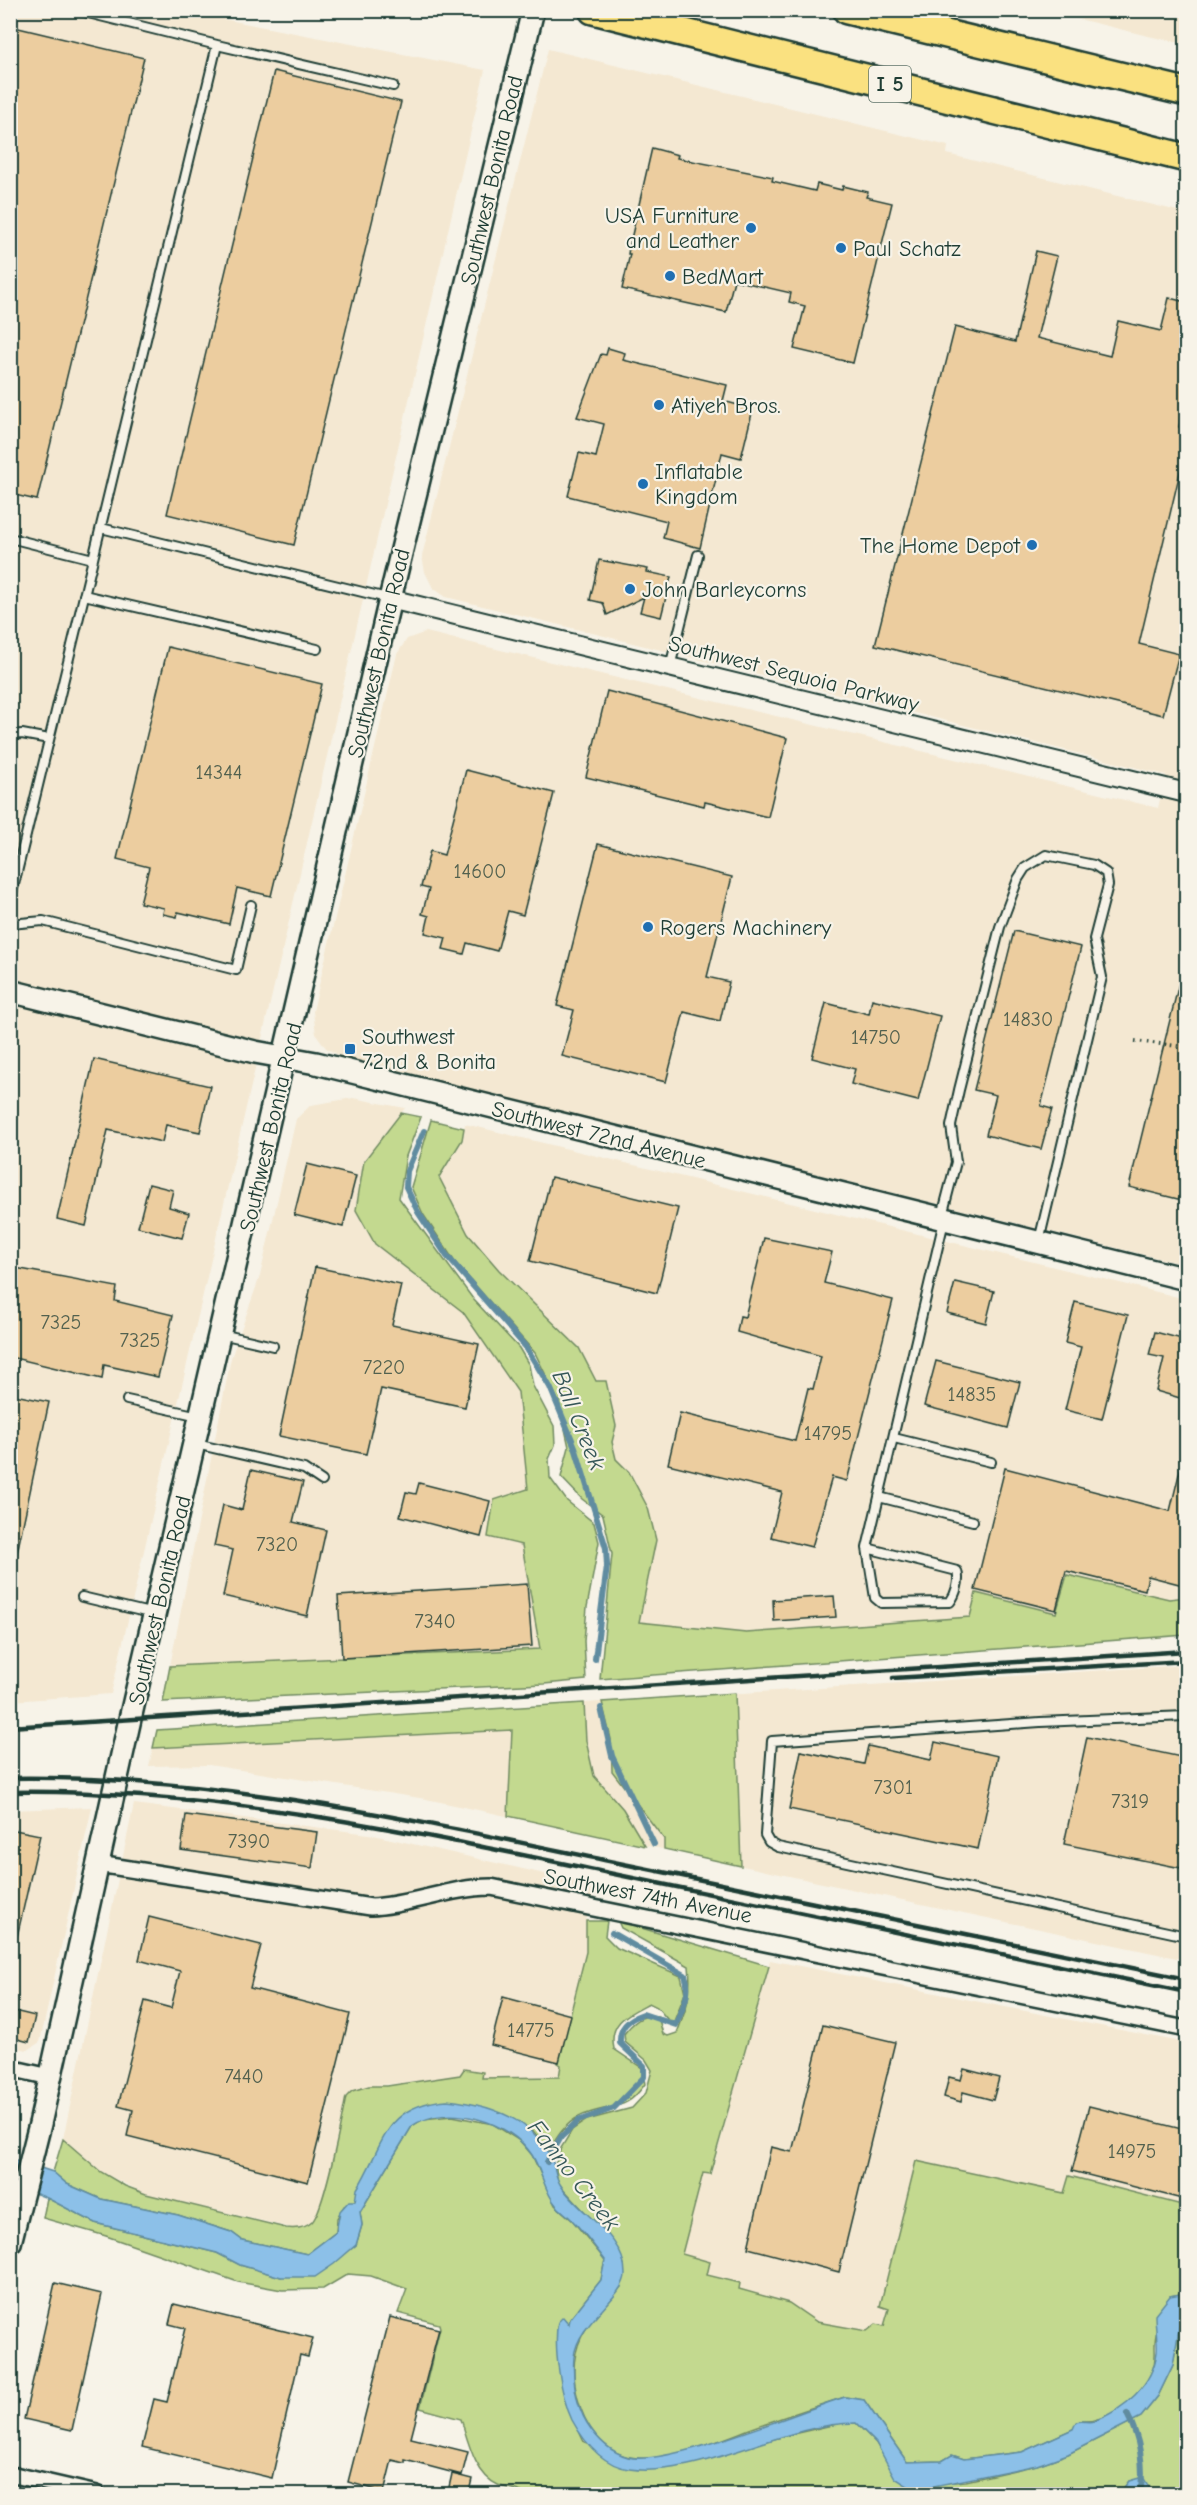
<svg xmlns="http://www.w3.org/2000/svg" width="1197" height="2505" viewBox="0 0 1197 2505" font-family="'Comic Neue',sans-serif">
	<style>
		.built { fill: #f4e8d2 }
		.green { fill: #c3d98f; stroke: #718b62; stroke-width: 1.5 }
		.water { fill: #8cc0e8; stroke: #608ca0; stroke-width: 1.5 }
		.lines { fill: none; stroke-linecap: round; stroke-linejoin: round }
		.stream { stroke: #608ca0; stroke-width: 6 }
		.building { fill: #eccd9f; stroke: #1f3d34; stroke-width: 1.5 }
		.service-casing { stroke: #1f3d34; stroke-width: 12 }
		.minor-casing { stroke: #1f3d34; stroke-width: 20 }
		.tertiary-casing { stroke: #1f3d34; stroke-width: 22 }
		.secondary-casing { stroke: #1f3d34; stroke-width: 26 }
		.motorway-casing { stroke: #1f3d34; stroke-width: 32 }
		.path { stroke: #1f3d34; stroke-width: 4; stroke-dasharray: 1.5 4.5; stroke-linecap: butt }
		.service { stroke: #f7f3e8; stroke-width: 8 }
		.minor { stroke: #f7f3e8; stroke-width: 15 }
		.tertiary { stroke: #f7f3e8; stroke-width: 18 }
		.secondary { stroke: #f7f3e8; stroke-width: 21 }
		.motorway { stroke: #fae180; stroke-width: 27 }
		.rail { stroke: #1f3d34; stroke-width: 4.5 }
		.poi-dot { fill: #1f6fb2; stroke: #f7f3e8; stroke-width: 2 }
		.labels { text-anchor: middle; stroke-width: 4.5; stroke-linejoin: round; paint-order: stroke }
		.number-label { font-size: 20px; fill: #52614f }
		.shield { fill: #f7f3e8; stroke: #60746a; stroke-width: 1.5 }
		.shield-label { font-size: 21px; font-weight: bold; fill: #1f3d34 }
		.street-label { font-size: 22px; fill: #1f3d34; stroke: #f7f3e8 }
		.poi-label { font-size: 22px; fill: #1f3d34; stroke: #f7f3e8; text-anchor: start }
		.water-label { font-size: 24px; font-style: italic; fill: #355758; stroke: #f7f3e8 }
	</style>
	<rect width="100%" height="100%" fill="#f7f3e8"/>
	<filter id="ink" filterUnits="userSpaceOnUse"><feTurbulence type="fractalNoise" baseFrequency=".0167" numOctaves="2"/><feDisplacementMap in="SourceGraphic" scale="12" xChannelSelector="R" yChannelSelector="G"/><feConvolveMatrix kernelMatrix="1 2 1 2 8 2 1 2 1" color-interpolation-filters="sRGB"/></filter>
	<g filter="url(#ink)">
		<path class="built" d="M11,11H182L485,70L111,1694L11,1701Z
			M1046,11H1186V44L1148,36Z
			M548,49L948,146L947,154L1186,213V1265L342,1057L326,1048L316,1034L313,1011L397,654L407,639L426,632L1158,808L1166,775L446,597L433,588L425,572L422,556Z
			M353,1098L405,1108L364,1161L375,1244L463,1312L518,1392L529,1489L488,1537L522,1545L540,1649L170,1666L231,1358L260,1276L296,1119L311,1105Z
			M465,1124L1186,1299V1597L1169,1599L1067,1575L1056,1613L977,1593L970,1617L746,1633L639,1622L655,1540L629,1472L616,1459L612,1442L616,1426L579,1348L499,1270L468,1235L439,1177L462,1140Z
			M1186,1665V1960L426,1799L209,1765L149,1766L157,1730Z
			M134,1804L369,1834L597,1886L586,1921V1952L558,2063L561,2064L559,2077L482,2078L464,2069L460,2075L424,2081L369,2086L346,2097L326,2188L316,2217L310,2224L296,2229L146,2194L101,2172L63,2139Z
			M92,1807L40,2042L28,2050L11,2047L10,1810Z
			M770,1960L1186,2043V2206L1069,2176L1064,2193L917,2161L881,2306L889,2308L884,2326L867,2332L817,2322L789,2303L738,2289L740,2283L706,2274L682,2254L703,2173L711,2174Z"/>
		<path class="green" d="M401,1113L421,1117L406,1156L399,1198L473,1299L519,1348L529,1365L533,1386L554,1426L555,1445L549,1459L550,1478L567,1501L594,1523L599,1542L587,1607L584,1641L586,1680L544,1684L163,1702L170,1666L540,1649L522,1545L488,1537L494,1500L528,1489L518,1392L463,1312L375,1244L356,1210L364,1161Z
			M431,1120L464,1128L462,1140L439,1177L468,1234L499,1270L579,1348L596,1381H606L616,1426L612,1442L616,1459L629,1472L648,1508L656,1540L639,1622L746,1633L970,1617L976,1593L1056,1613L1067,1575L1169,1599L1186,1597V1635L600,1679L612,1554L603,1515L582,1499L561,1477L569,1447L559,1402L535,1353L455,1262L423,1214L411,1187Z
			M735,1693L741,1866L664,1849V1839L612,1771L611,1739L602,1702Z
			M584,1703L586,1741L594,1776L623,1809L645,1846L508,1816L512,1730L153,1748L157,1730Z
			M586,1921H607L605,1936L617,1948L681,1976L685,1993L674,2021L668,2020L657,2007L649,2003C628,2014 608,2022 614,2049L642,2068L645,2084C627,2110 616,2104 589,2113C569,2118 558,2134 549,2151L534,2132L429,2102L363,2180L355,2201L344,2206L337,2218L336,2232L307,2254L242,2240L231,2232L178,2215L101,2199L67,2184L53,2172L63,2139L101,2172L125,2186L146,2194L286,2228C295,2229 305,2229 312,2222C325,2208 341,2121 346,2097L352,2091L369,2086H387L460,2075L464,2069L483,2072L482,2078L559,2077L561,2065L558,2063L586,1952Z
			M618,1921L769,1966L710,2174L703,2173L682,2254L710,2262L707,2275L740,2283L739,2289L789,2303L817,2322L867,2331L876,2324L884,2326L889,2309L880,2306L916,2161L1064,2193L1069,2176L1186,2206V2293L1170,2296C1166,2309 1159,2322 1156,2335C1153,2347 1158,2359 1152,2371C1141,2397 1108,2423 1080,2421L1073,2429L1022,2452L964,2459L952,2455L942,2461L907,2462L864,2400L845,2397C816,2406 787,2416 758,2426C722,2439 668,2464 630,2457C602,2452 584,2424 578,2399C564,2347 587,2323 621,2287L610,2239L558,2183L555,2165L561,2148L572,2130L587,2120L632,2108L646,2093L652,2070L646,2060L625,2042L624,2034C632,2023 644,2013 658,2016L663,2034L668,2036L677,2033C687,2007 692,1994 689,1966L621,1928Z
			M452,2116L493,2124L520,2141L532,2155L555,2205L573,2221L605,2260L601,2280L570,2319L569,2324L563,2318L557,2327L565,2401L584,2442L660,2469L793,2434L841,2423H856L876,2443L882,2453L923,2490L932,2484L966,2481L1037,2465L1068,2454L1141,2417L1158,2396L1173,2365L1180,2323L1186,2316V2494H1153L1150,2486L1129,2481L1119,2494H525C515,2488 507,2489 498,2485C475,2475 468,2441 461,2419L420,2408L440,2328L439,2324L398,2313L407,2289L371,2276L348,2274L323,2289L282,2290L238,2282L106,2236L43,2218L47,2198L95,2223L217,2253L240,2265L281,2277L345,2253L356,2245L362,2225L360,2212L412,2126L423,2119Z"/>
		<path class="water" d="M447,2100C486,2104 526,2116 548,2151C555,2161 554,2175 560,2184C578,2214 625,2234 625,2274C625,2297 577,2323 574,2357C572,2379 576,2405 587,2423C597,2439 610,2452 628,2457C667,2467 800,2411 845,2397L864,2400L907,2462L942,2461L952,2455L964,2459L1022,2452L1073,2429L1076,2422C1082,2420 1089,2423 1094,2421C1124,2410 1153,2385 1157,2352C1158,2341 1155,2327 1155,2315L1170,2296L1186,2293V2316L1180,2323L1173,2365L1158,2396L1141,2417L1068,2454L1037,2465L914,2490L895,2478L876,2443L856,2423C783,2423 699,2479 629,2469C602,2465 584,2442 572,2420C561,2397 553,2347 558,2322L563,2317L569,2324L570,2319L601,2280L605,2260C595,2247 585,2233 573,2221C568,2215 561,2211 556,2205C544,2191 542,2171 532,2155C510,2121 447,2102 412,2126L360,2212L362,2225L356,2245L334,2264L315,2277H281L240,2265L217,2253L95,2223L47,2198L11,2184L10,2158L53,2172L67,2184L101,2199L178,2215L231,2232L242,2240L307,2254L336,2232L340,2211L349,2201H355L357,2189C385,2143 384,2105 447,2100Z
			M1143,2477L1153,2494H1119L1129,2481Z"/>
		<g class="lines">
			<path class="stream" d="M424,1131L407,1171L406,1187L418,1212L447,1256L525,1346L550,1387L575,1447L606,1548L607,1566L595,1659
				M601,1708L612,1756L654,1844
				M547,2162L561,2137L578,2121L614,2108L644,2077V2066L620,2043C619,2027 628,2019 643,2014L676,2025C682,2008 692,1993 685,1975L612,1933
				M1127,2414C1140,2438 1145,2467 1140,2494"/>
		</g>
		<path class="building" d="M10,26L144,58L37,500L10,494Z
			M274,71L401,102L294,545L167,514Z
			M652,148L678,155L677,158L773,177L772,181L815,191L817,184L842,190L843,186L868,192L866,197L892,203L853,363L794,349L805,306L789,302L791,293L734,280L726,312L622,289L630,254H628L629,248Z
			M1036,251L1057,256L1037,338L1110,356L1118,321L1161,331L1169,298L1186,302V388L1179,427L1186,429V447L1139,644L1179,654L1163,715L875,645L955,327L1015,342Z
			M608,348L625,353L623,360L727,385L723,401L753,409L741,458L722,453L700,548L663,538L667,521L568,496L579,453L596,457L604,424L577,417L601,354L606,355Z
			M599,560L648,569L647,572L671,577L661,617L640,612L644,597L607,615L603,603L590,600Z
			M168,647L322,684L271,896L237,888L229,924L178,912L177,917L163,914L164,908L140,903L149,867L117,859Z
			M607,691L787,738L768,817L705,802L704,806L586,777Z
			M466,770L554,793L523,915L508,911L497,951L467,943L464,954L443,949L446,938L425,933L429,916L422,914L429,889L421,887L430,851L444,855Z
			M598,844L732,877L707,977L729,982L720,1021L684,1012L666,1082L562,1056L574,1010L557,1006Z
			M1014,931L1081,947L1041,1106L1052,1109L1041,1149L986,1135L996,1095L974,1090Z
			M1181,975H1186V1201L1129,1187Z
			M872,999L940,1016L918,1101L851,1084L855,1069L812,1058L826,1003L869,1014Z
			M94,1059L210,1086L200,1132L166,1125L162,1142L108,1130L86,1226L57,1219Z
			M307,1164L356,1176L343,1227L294,1215Z
			M551,1177L678,1208L657,1293L530,1261Z
			M149,1184L173,1190L169,1207L189,1213L182,1238L138,1227Z
			M764,1238L832,1252L824,1283L893,1300L847,1481L832,1477L812,1547L771,1537L782,1492L668,1464L680,1413L795,1441L808,1388L813,1389L821,1356L737,1332L740,1316L745,1317Z
			M10,1267L117,1287L115,1301L173,1315L158,1377L104,1365L102,1379L10,1357Z
			M315,1267L401,1285L392,1325L479,1344L465,1407L381,1389L366,1454L279,1436Z
			M955,1282L994,1291L986,1323L947,1313Z
			M1075,1302L1128,1315L1102,1419L1065,1410L1081,1347L1065,1343Z
			M1155,1332L1186,1340V1371L1180,1398L1156,1391L1164,1358L1149,1355Z
			M936,1361L1020,1382L1008,1428L924,1406Z
			M10,1394L49,1402L17,1553H10Z
			M1181,1466L1186,1467V1569L1183,1585L1148,1576L1145,1590L1066,1571L1056,1610L975,1590L1005,1468L1170,1511Z
			M251,1470L303,1482L293,1522L326,1530L307,1616L223,1596L233,1550L214,1546L223,1505L242,1510Z
			M419,1483L490,1501L481,1537L400,1516L406,1492L416,1494Z
			M527,1584L532,1646L342,1658L338,1596Z
			M834,1596L836,1617L774,1621L773,1600Z
			M1087,1737L1186,1758V1869L1064,1844Z
			M935,1742L998,1756L978,1849L789,1809L801,1751L864,1764L868,1746L931,1760Z
			M186,1815L317,1832L312,1868L181,1850Z
			M10,1829L40,1835L17,1937L10,1936Z
			M149,1917L261,1945L250,1988L350,2014L308,2182L127,2136L133,2110L118,2106L145,2001L171,2008L180,1971L139,1960Z
			M503,1997L571,2015L559,2062L491,2045Z
			M10,2010L35,2016L29,2042L10,2037Z
			M823,2025L895,2042L839,2272L748,2248L771,2147L792,2152Z
			M964,2069L999,2078L993,2100L963,2092L961,2102L944,2097L949,2077L961,2080Z
			M1089,2106L1186,2130V2200L1072,2171Z
			M55,2283L102,2294L72,2430L24,2419Z
			M174,2304L313,2338L308,2357L300,2355L272,2478L142,2447L154,2399L167,2402L185,2328L169,2324Z
			M390,2317L439,2329L411,2438L468,2452L462,2475L405,2460V2463L392,2460L384,2492L348,2482Z
			M452,2474L472,2479L469,2492L449,2487Z"/>
		<g class="lines">
			<defs>
				<path id="service" d="M217,45L393,86
					M101,528L387,598
					M10,538L93,559L217,45L76,10
					M84,595L317,649
					M670,667L698,555
					M10,735L22,734L49,739
					M10,901L93,559
					M10,924L43,921L236,970L251,905
					M942,1216L956,1162L951,1126L959,1090L1000,927L1018,879L1025,868L1046,855L1094,865L1106,873L1108,885L1094,939L1102,977L1039,1241
					M221,1334L273,1346
					M127,1400L199,1416
					M894,1438L991,1462
					M196,1444L304,1469L322,1481
					M879,1497L973,1521
					M867,1548L957,1571C960,1581 956,1594 950,1602L881,1603L875,1598L867,1548L944,1221
					M82,1597L154,1614
					M1186,1716L1040,1722L772,1741L765,1835L769,1842L778,1847L1186,1936"/>
				<path id="minor" d="M98,1864L371,1907C412,1905 451,1887 491,1887L1186,2029
					M10,2068L50,2077
					M10,2474L97,2494"/>
				<path id="tertiary" d="M390,599L1186,793"/>
				<path id="secondary" d="M10,991L255,1052L316,1063L1186,1279
					M10,2243L40,2124L130,1719L390,599L533,10"/>
				<path id="motorway" d="M593,10L1186,158
					M847,10L1186,92"/>
			</defs>
			<use href="#service" class="service-casing"/>
			<use href="#minor" class="minor-casing"/>
			<use href="#tertiary" class="tertiary-casing"/>
			<use href="#secondary" class="secondary-casing"/>
			<use href="#motorway" class="motorway-casing"/>
			<path class="path" d="M1135,1041L1186,1047"/>
			<use href="#service" class="service"/>
			<use href="#minor" class="minor"/>
			<use href="#tertiary" class="tertiary"/>
			<use href="#secondary" class="secondary"/>
			<use href="#motorway" class="motorway"/>
			<path class="rail" d="M893,1678L1186,1661
				M10,1727L1186,1651
				M10,1778C212,1775 408,1819 604,1860C798,1900 992,1939 1186,1979
				M10,1792C212,1789 408,1831 604,1872C798,1912 992,1952 1186,1992"/>
		</g>
	</g>
	<g class="poi-dot">
		<circle cx="751" cy="228" r="6"/>
		<circle cx="841" cy="248" r="6"/>
		<circle cx="670" cy="276" r="6"/>
		<circle cx="659" cy="405" r="6"/>
		<circle cx="643" cy="484" r="6"/>
		<circle cx="1032" cy="545" r="6"/>
		<circle cx="630" cy="589" r="6"/>
		<circle cx="648" cy="927" r="6"/>
		<rect x="344" y="1043" width="12" height="12" rx="3"/>
	</g>
	<g class="labels">
		<g class="number-label">
			<text x="219" y="779">14344</text>
			<text x="480" y="878">14600</text>
			<text x="1028" y="1026">14830</text>
			<text x="876" y="1044">14750</text>
			<text x="61" y="1329">7325</text>
			<text x="140" y="1347">7325</text>
			<text x="384" y="1374">7220</text>
			<text x="972" y="1401">14835</text>
			<text x="828" y="1440">14795</text>
			<text x="277" y="1551">7320</text>
			<text x="435" y="1628">7340</text>
			<text x="893" y="1794">7301</text>
			<text x="1130" y="1808">7319</text>
			<text x="249" y="1848">7390</text>
			<text x="531" y="2037">14775</text>
			<text x="244" y="2083">7440</text>
			<text x="1132" y="2158">14975</text>
		</g>
		<rect class="shield" x="869" y="66" width="42" height="36" rx="4.5"/>
		<g class="shield-label">
			<text x="890" y="91">I 5</text>
		</g>
		<g class="street-label">
			<text transform="translate(491 180) rotate(-77)" y="8">Southwest Bonita Road</text>
			<text transform="translate(378 653) rotate(-77)" y="8">Southwest Bonita Road</text>
			<text transform="translate(794 673) rotate(14)" y="8">Southwest Sequoia Parkway</text>
			<text transform="translate(270 1127) rotate(-77)" y="8">Southwest Bonita Road</text>
			<text transform="translate(599 1134) rotate(14)" y="8">Southwest 72nd Avenue</text>
			<text transform="translate(159 1600) rotate(-77)" y="8">Southwest Bonita Road</text>
			<text transform="translate(648 1895) rotate(11)" y="8">Southwest 74th Avenue</text>
		</g>
		<g class="poi-label">
			<text x="739" y="223" text-anchor="end">USA Furniture<tspan x="739" dy="25">and Leather</tspan></text>
			<text x="853" y="256">Paul Schatz</text>
			<text x="682" y="284">BedMart</text>
			<text x="671" y="413">Atiyeh Bros.</text>
			<text x="655" y="479">Inflatable<tspan x="655" dy="25">Kingdom</tspan></text>
			<text x="1020" y="553" text-anchor="end">The Home Depot</text>
			<text x="642" y="597">John Barleycorns</text>
			<text x="660" y="935">Rogers Machinery</text>
			<text x="362" y="1044">Southwest<tspan x="362" dy="25">72nd &amp; Bonita</tspan></text>
		</g>
		<g class="water-label">
			<text transform="translate(579 1420) rotate(68)" y="8">Ball Creek</text>
			<text transform="translate(574 2175) rotate(52)" y="8">Fanno Creek</text>
		</g>
	</g>
	<rect width="1197" height="2505" fill="none" stroke="#f7f3e8" stroke-width="36"/>
	<rect x="18" y="18" width="1161" height="2469" fill="none" stroke="#1f3d34" stroke-width="2" filter="url(#ink)"/>
</svg>
